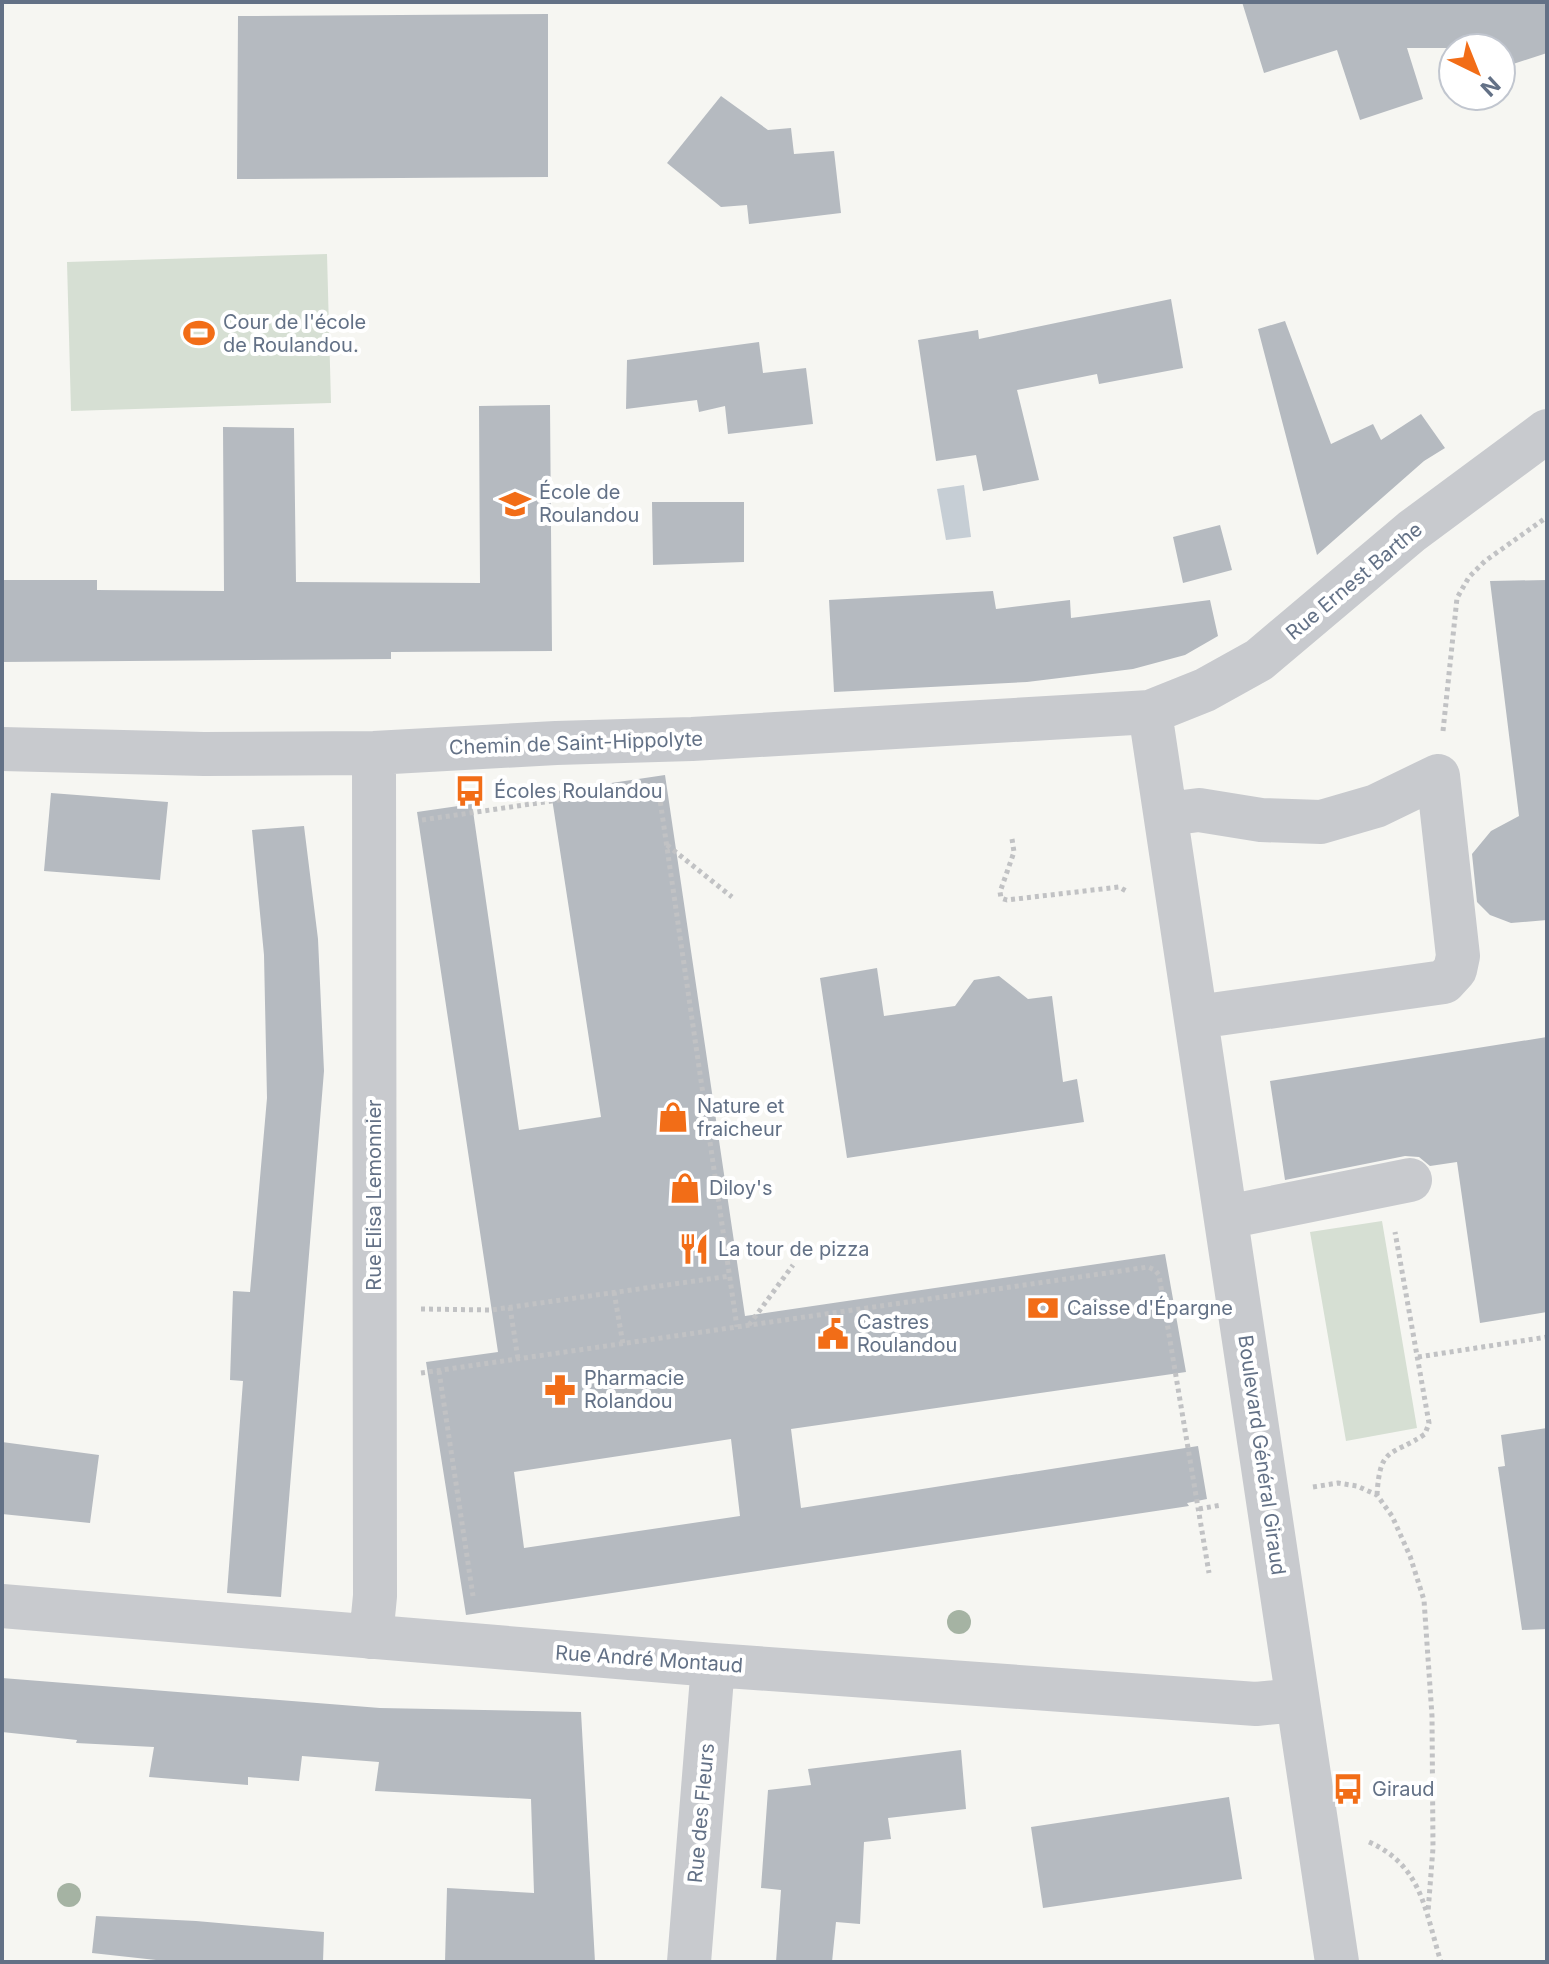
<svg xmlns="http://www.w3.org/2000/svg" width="1549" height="1964" viewBox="0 0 1549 1964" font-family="Inter,sans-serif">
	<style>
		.green { fill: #d6dfd3 }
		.water { fill: #c6ced5 }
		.building { fill: #b5bac0; fill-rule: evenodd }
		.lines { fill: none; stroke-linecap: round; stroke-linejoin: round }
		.path { stroke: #c1c2c4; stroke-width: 5; stroke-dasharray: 4 4; stroke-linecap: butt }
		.minor { stroke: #c8cace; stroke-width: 44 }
		.tree { fill: #a5b3a3 }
		.labels { text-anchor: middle; stroke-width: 8; stroke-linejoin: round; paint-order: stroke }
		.poi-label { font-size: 20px; fill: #637186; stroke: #fff; text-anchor: start }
		.street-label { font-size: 20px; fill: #637186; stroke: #fff }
	</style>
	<rect width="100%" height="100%" fill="#f6f6f2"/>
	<path class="green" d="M327,254L331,403L71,411L67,262Z
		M1382,1221L1417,1428L1346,1441L1310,1232Z"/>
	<path class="water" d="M964,485L971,537L946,540L937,489Z"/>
	<path class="building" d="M1242,2H1547V53L1501,68V48H1407L1423,99L1360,120L1337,50L1264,73Z
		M548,14V177L237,179L238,16Z
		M721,96L768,130L791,128L794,154L834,151L841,213L749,224L747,205L721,207L667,163Z
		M1171,299L1183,368L1099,384L1097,374L1017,390L1039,480L983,491L976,455L936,461L918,340L978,330L979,339Z
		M1285,321L1331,444L1373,424L1381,440L1421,414L1445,448L1424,461L1317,555L1258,329Z
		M759,342L763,373L806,368L813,424L728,434L725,406L699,412L697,400L626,409L627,360Z
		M550,405L552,651L391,652V659L2,662V580H97V590L224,591L223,427L294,428L296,582L480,583L479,406Z
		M652,502H744V562L653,565Z
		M1220,525L1232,570L1183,583L1173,537Z
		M1547,580V920L1511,923L1490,915L1477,902L1472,854L1491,831L1519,816L1490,581Z
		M993,591L996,609L1070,600L1071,618L1210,600L1218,636L1185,655L1133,669L1027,682L834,692L829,600Z
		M665,775L745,1316L1165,1254L1186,1372L791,1429L801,1508L1198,1446L1207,1499L1187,1503L1189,1506L466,1615L426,1362L498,1352L417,812L472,804L519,1130L601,1117L551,792ZM731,1439L740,1516L524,1548L514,1472Z
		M51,793L168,802L160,880L44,871Z
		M304,826L318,939L324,1071L281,1597L227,1593L243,1381L230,1380L233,1291L250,1292L267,1098L264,955L252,830Z
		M877,968L884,1016L955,1006L974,980L999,976L1028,999L1052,996L1063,1082L1077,1079L1084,1122L847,1158L820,978Z
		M1547,1037V1312L1480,1323L1457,1162L1430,1166L1419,1157L1405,1156L1285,1180L1270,1081Z
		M1547,1428V1629L1522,1630L1498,1467L1505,1466L1501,1435Z
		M2,1442L99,1455L90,1523L2,1514Z
		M2,1678L380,1708L581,1712L595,1962H445L447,1888L534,1893L531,1799L375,1791L379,1762L302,1756L299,1781L248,1777V1785L149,1777L154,1747L76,1743L77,1740L2,1732Z
		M961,1750L966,1809L888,1818L891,1839L864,1842L860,1924L836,1922L832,1962H776L781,1890L761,1888L768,1790L811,1785L808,1769Z
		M1229,1797L1242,1879L1043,1908L1031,1827Z
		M96,1916L196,1921L324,1932L323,1962H156V1960L92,1953Z"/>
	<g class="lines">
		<path class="path" d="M1443,731L1457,598L1469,577L1485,561L1547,517
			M658,786L737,1327
			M422,820L606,793
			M1012,839L1014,852L1000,892L1001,898L1007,900L1119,887L1128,892
			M667,845L732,897
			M614,1292L623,1344
			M510,1307L518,1359
			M421,1309L491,1310L730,1276
			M749,1325L793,1265
			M1418,1357L1547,1337
			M439,1371L473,1596
			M421,1373L1148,1267L1155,1270L1159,1275L1209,1573
			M1313,1487L1338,1483L1357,1486L1377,1495L1392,1516L1410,1556L1424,1600L1432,1716L1433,1848L1428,1912
			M1377,1495C1380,1445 1391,1457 1425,1434L1429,1423L1395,1232
			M1199,1509L1221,1505
			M1369,1842C1423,1866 1425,1912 1441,1962"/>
		<path class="minor" d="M1150,712L1337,1962
			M2,749L204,754L374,753L556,743L692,739L1150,712L1205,690L1259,660L1412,531L1547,431
			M1167,814L1199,810L1261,820L1321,822L1376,806L1438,776L1458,956L1455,970L1444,982L1197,1017
			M1227,1217L1410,1180
			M2,1606L713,1665L1256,1704L1297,1700
			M371,1637L375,1596L374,753
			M689,1962L713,1665"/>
	</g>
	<g class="tree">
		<circle cx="959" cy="1622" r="12"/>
		<circle cx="69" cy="1895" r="12"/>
	</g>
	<defs>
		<symbol id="stadium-bare" viewBox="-9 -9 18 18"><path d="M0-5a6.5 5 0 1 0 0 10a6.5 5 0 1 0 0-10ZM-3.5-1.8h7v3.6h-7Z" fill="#f26d17" stroke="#fff" stroke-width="2.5" paint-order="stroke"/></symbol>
		<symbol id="school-bare" viewBox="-9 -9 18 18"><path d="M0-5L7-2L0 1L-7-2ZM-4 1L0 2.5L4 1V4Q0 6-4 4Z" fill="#f26d17" stroke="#fff" stroke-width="2.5" paint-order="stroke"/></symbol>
		<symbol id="bus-bare" viewBox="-9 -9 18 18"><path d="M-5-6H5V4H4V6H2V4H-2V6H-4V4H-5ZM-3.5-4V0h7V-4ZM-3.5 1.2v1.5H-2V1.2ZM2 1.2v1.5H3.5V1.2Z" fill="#f26d17" stroke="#fff" stroke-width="2.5" paint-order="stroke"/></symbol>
		<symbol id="shop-bare" viewBox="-9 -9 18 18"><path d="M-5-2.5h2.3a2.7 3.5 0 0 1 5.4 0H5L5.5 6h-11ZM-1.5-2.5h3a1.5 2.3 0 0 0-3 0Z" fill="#f26d17" stroke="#fff" stroke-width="2.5" paint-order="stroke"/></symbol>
		<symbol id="restaurant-bare" viewBox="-9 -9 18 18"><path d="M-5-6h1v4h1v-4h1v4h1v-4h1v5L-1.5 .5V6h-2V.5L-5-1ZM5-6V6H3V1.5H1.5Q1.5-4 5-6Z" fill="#f26d17" stroke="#fff" stroke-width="2.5" paint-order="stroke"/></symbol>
		<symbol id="bank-bare" viewBox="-9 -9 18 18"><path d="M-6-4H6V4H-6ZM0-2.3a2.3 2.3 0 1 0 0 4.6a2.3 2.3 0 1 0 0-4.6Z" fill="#f26d17" stroke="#fff" stroke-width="2.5" paint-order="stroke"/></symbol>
		<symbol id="civic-bare" viewBox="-9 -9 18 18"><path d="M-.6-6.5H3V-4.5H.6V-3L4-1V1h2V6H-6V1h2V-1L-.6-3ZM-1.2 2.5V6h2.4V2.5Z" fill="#f26d17" stroke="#fff" stroke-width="2.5" paint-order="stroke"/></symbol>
		<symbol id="pharmacy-bare" viewBox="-9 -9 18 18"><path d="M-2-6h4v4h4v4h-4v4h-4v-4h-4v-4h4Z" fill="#f26d17" stroke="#fff" stroke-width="2.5" paint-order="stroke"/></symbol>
	</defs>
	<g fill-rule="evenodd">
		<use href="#stadium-bare" x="177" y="311" width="44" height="44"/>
		<use href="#school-bare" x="493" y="482" width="44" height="44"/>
		<use href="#bus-bare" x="448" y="769" width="44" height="44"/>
		<use href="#shop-bare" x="651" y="1095" width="44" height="44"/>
		<use href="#shop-bare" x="663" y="1166" width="44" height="44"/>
		<use href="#restaurant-bare" x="672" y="1227" width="44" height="44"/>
		<use href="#bank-bare" x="1021" y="1286" width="44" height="44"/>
		<use href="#civic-bare" x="811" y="1312" width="44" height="44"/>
		<use href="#pharmacy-bare" x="538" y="1368" width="44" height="44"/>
		<use href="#bus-bare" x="1326" y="1767" width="44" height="44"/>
	</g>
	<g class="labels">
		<g class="poi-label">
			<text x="223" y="329">Cour de l'école<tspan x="223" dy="23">de Roulandou.</tspan></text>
			<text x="539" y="499">École de<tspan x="539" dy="23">Roulandou</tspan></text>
			<text x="494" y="798">Écoles Roulandou</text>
			<text x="697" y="1113">Nature et<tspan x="697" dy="23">fraicheur</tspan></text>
			<text x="709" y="1195">Diloy's</text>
			<text x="718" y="1256">La tour de pizza</text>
			<text x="1067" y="1315">Caisse d'Épargne</text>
			<text x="857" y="1329">Castres<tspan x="857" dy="23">Roulandou</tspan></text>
			<text x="584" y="1385">Pharmacie<tspan x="584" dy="23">Rolandou</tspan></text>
			<text x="1372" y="1796">Giraud</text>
		</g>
		<g class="street-label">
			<text transform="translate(1354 581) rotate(-40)" y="7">Rue Ernest Barthe</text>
			<text transform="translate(576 743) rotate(-2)" y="7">Chemin de Saint-Hippolyte</text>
			<text transform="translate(374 1195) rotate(-90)" y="7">Rue Elisa Lemonnier</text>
			<text transform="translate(1262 1455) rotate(82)" y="7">Boulevard Général Giraud</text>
			<text transform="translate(649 1659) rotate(4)" y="7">Rue André Montaud</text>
			<text transform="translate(701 1813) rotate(-85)" y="7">Rue des Fleurs</text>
		</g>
	</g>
	<rect width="1549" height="1964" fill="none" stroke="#637186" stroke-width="8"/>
	<g transform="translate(1477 72) rotate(137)"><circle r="38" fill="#ffffff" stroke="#c1c6cf" stroke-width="2"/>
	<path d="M0-6L14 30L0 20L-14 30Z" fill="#f26d17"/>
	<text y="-12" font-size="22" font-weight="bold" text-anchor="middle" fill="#637186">N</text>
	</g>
</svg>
